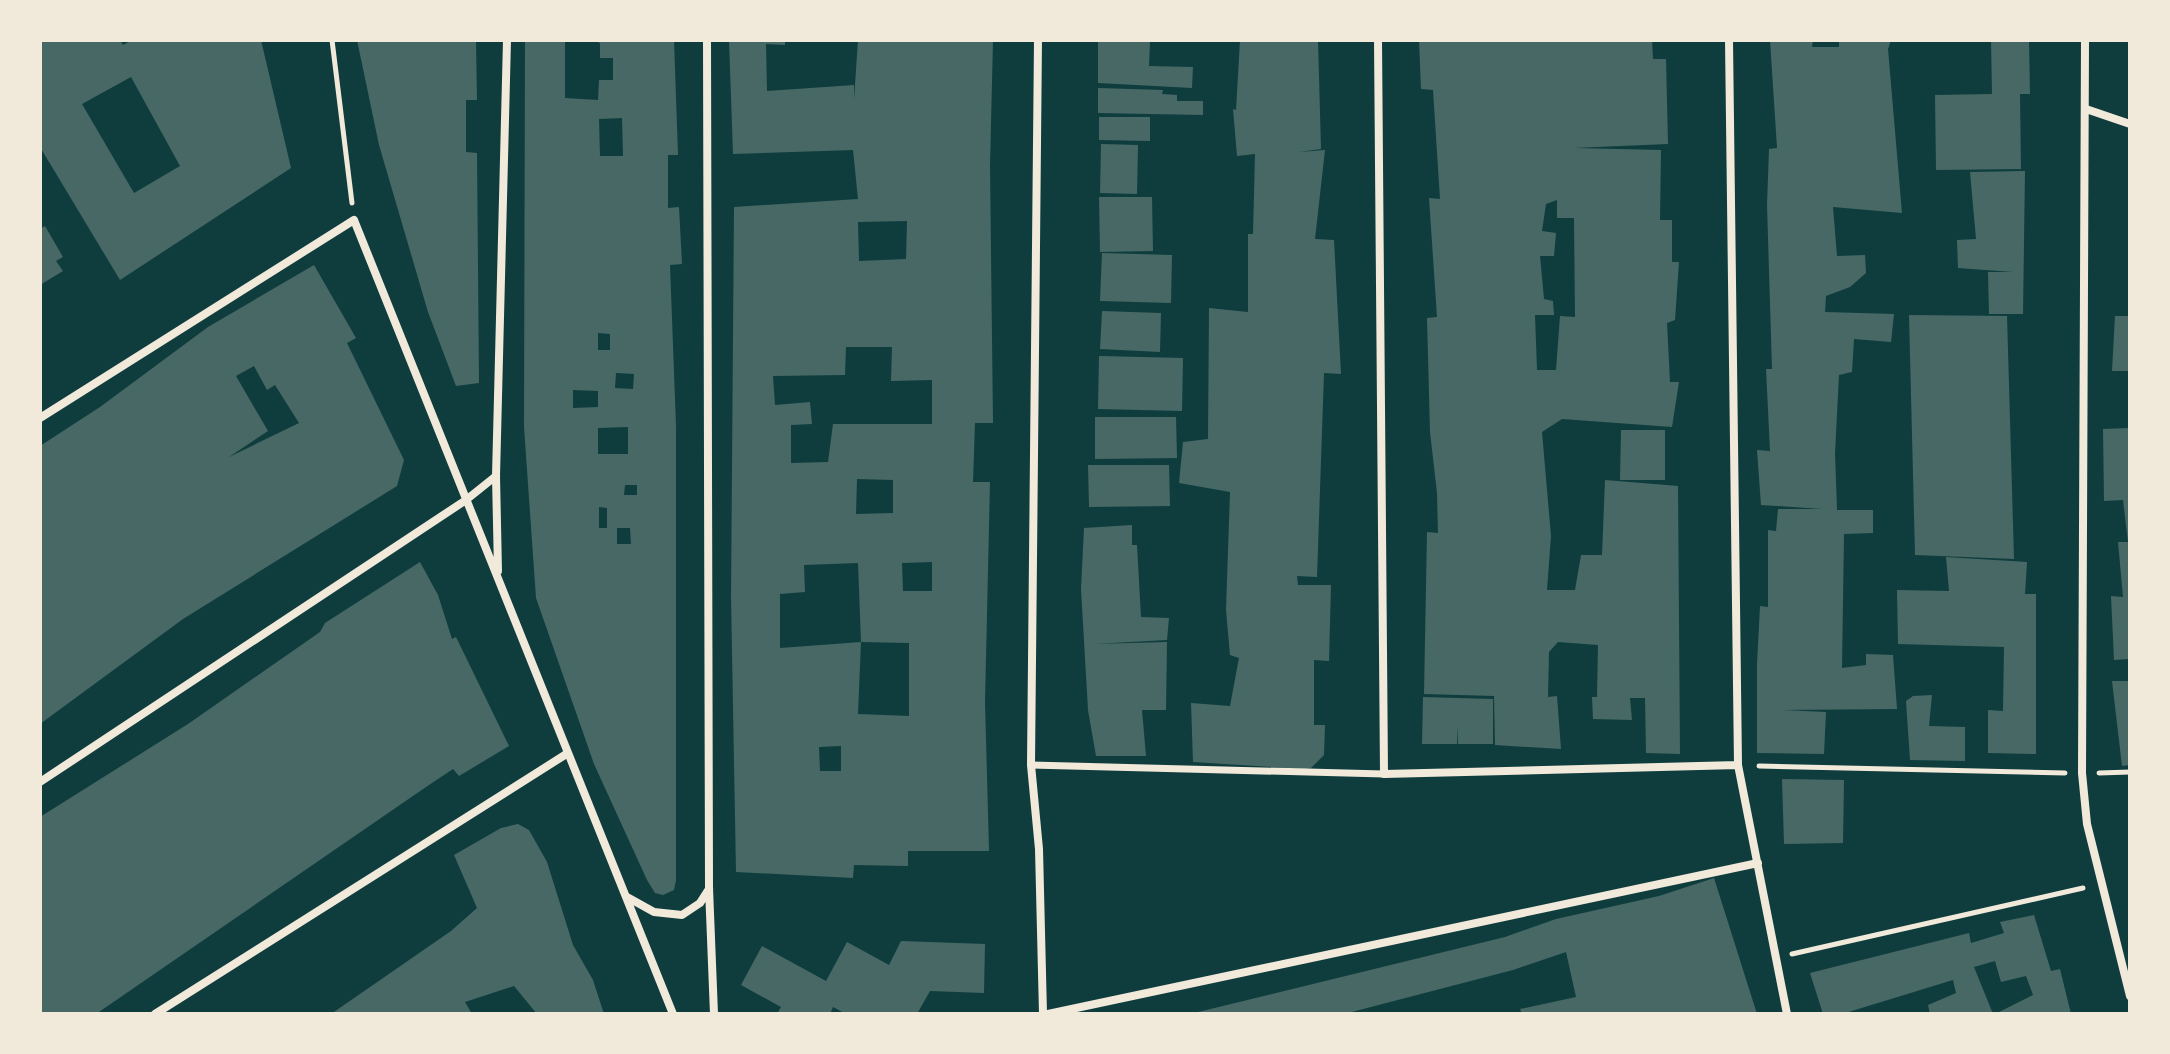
<svg xmlns="http://www.w3.org/2000/svg" width="2170" height="1054" viewBox="0 0 2170 1054" font-family="Manrope,sans-serif">
	<style>
		.building { fill: #486865; fill-rule: evenodd }
		.lines { fill: none; stroke-linecap: round; stroke-linejoin: round }
		.path { stroke: #f1e9da; stroke-width: 5 }
		.pedestrian { stroke: #f1e9da; stroke-width: 7 }
		.minor { stroke: #f1e9da; stroke-width: 8 }
	</style>
	<rect width="100%" height="100%" fill="#0f3d3e"/>
	<path class="building" d="M40,40H120L123,45L132,40H261L291,168L120,280L40,147ZM131,77L180,166L134,193L82,104Z
		M357,40L476,42L477,100H466V152L477,153L479,383L456,386L428,312L379,145Z
		M525,40H565V98L598,100L599,80H613V58H600V43L594,40H674L678,155H668V208L679,207L682,264L670,265L676,426V880L674,890L663,895L655,893L647,880L594,764L536,598L524,427ZM622,118L623,156H600L599,119ZM598,333L610,334V350H598ZM616,373L634,374L633,389L615,388ZM573,390L598,391V407L573,408ZM628,427V454H598V428ZM625,485H637V495H624ZM599,507L607,508V528H599ZM617,528H630L631,544H617Z
		M729,40H785V45L766,44L767,91L854,85V100L858,40H993L990,166L993,423H975L973,482H990L985,702L989,851H908V866L854,865L853,878L736,872L731,597L734,207L858,199L853,150L733,154ZM907,221L906,259L859,261L858,222ZM846,347H892L891,381L932,380V424H833L828,462L791,463V425L812,424L810,402L775,405L773,376L845,375ZM857,479L893,480V513L856,514ZM932,562V591H903L902,563ZM858,563L861,642L909,643V716L858,714L861,642L780,648V594L805,592L804,565ZM841,746V771H820L819,747Z
		M1098,40L1150,42L1149,66L1193,67L1192,88L1098,83Z
		M1240,40H1318L1321,149L1299,152L1325,150L1315,239L1334,240L1341,374L1324,373L1317,577L1297,576L1298,585H1331L1329,661L1314,660V725H1325L1324,755L1311,768L1305,769L1193,762L1191,703L1230,706L1239,658L1230,655L1226,610L1230,492L1179,483L1183,442L1208,439L1209,308L1248,312V234H1253L1255,154L1237,156L1233,109L1236,110Z
		M1419,40H1652L1653,59H1666L1668,144L1574,148L1661,150L1660,220H1672V262H1679L1675,320L1667,323L1670,382H1679L1672,427L1562,419L1542,432L1551,536L1547,590H1575L1581,555H1602L1605,480L1678,486L1680,754L1646,753L1645,698H1630L1632,720L1593,719L1592,697H1597L1598,645L1558,642L1549,652L1548,697L1557,696L1561,749L1495,745L1494,696L1424,694L1427,532L1438,533L1437,493L1430,432L1427,318L1437,317L1429,198L1440,199L1433,90L1421,89ZM1557,200V218H1574L1575,317L1560,316L1556,370H1537L1535,315H1554L1553,301L1544,299L1540,256H1554L1556,233L1542,231L1546,204Z
		M1770,40H1813L1812,47H1839V40H1891L1888,49L1902,213L1833,207L1837,256L1865,255L1866,273L1850,287L1826,296L1825,312L1894,314L1891,342L1854,339L1852,372L1839,375L1835,453L1837,510H1873V533L1844,534L1842,668L1866,665V654L1893,655L1897,709L1783,710L1826,712L1824,754L1757,753V664L1760,606L1768,607V530L1776,531L1778,509H1822L1761,505L1757,450L1770,451L1766,369H1772L1767,205L1769,149L1777,148Z
		M1991,40H2029L2030,94H2020L2021,169L1936,170L1935,95L1992,94Z
		M1098,88L1163,90L1162,94L1177,95V101H1203V115L1098,113Z
		M1099,117H1150V141L1099,140Z
		M1101,144L1138,145L1137,194L1100,193Z
		M2025,171L2023,314H1989L1988,272H2013L1958,268L1957,240L1976,239L1970,172Z
		M1099,197H1152L1153,251L1100,252Z
		M45,226L63,257L56,261L63,271L40,285V229Z
		M1102,253L1172,255L1171,303L1100,301Z
		M314,265L356,338L347,343L404,460L397,486L183,619L40,724V446L100,407L208,327ZM254,366L267,390L275,385L299,423L229,457L268,431L236,376Z
		M1102,311L1161,313L1160,352L1100,349Z
		M1909,315L2007,316L2014,559L1915,555Z
		M2115,316H2130V371H2112Z
		M1099,356L1183,358L1182,411L1098,409Z
		M1095,417H1176L1177,458L1095,459Z
		M2130,428V659L2114,660L2111,596L2123,597L2118,542H2128L2123,500L2104,501L2103,429Z
		M1621,430H1665V480H1620Z
		M1088,465H1169L1170,506L1089,507Z
		M1132,525V545H1137L1141,617L1169,618L1167,640L1094,644L1167,642L1166,710H1142L1146,756H1096L1088,710L1081,589L1084,528Z
		M1946,557L2027,562L2025,594H2036V754L1988,753V710L2003,711L2004,647L1898,644L1897,590L1949,591Z
		M420,562L438,595L452,639L456,637L509,746L459,776L453,769L426,787L96,1014H40V817L188,724L320,632L325,623Z
		M2112,681H2130V765L2122,766Z
		M1932,695L1929,726L1965,727V761L1910,760L1906,701L1913,696Z
		M1423,697L1493,699V744H1458L1457,725V744H1422Z
		M1782,779L1844,780L1843,843L1784,844Z
		M518,824L529,830L547,862L573,945L593,980L604,1014H537L514,986L465,1002L472,1014H331L451,931L477,908L454,855L501,828Z
		M1714,878L1757,1014H1522L1520,1009L1576,997L1566,952L1513,970L1344,1014H1190L1505,937L1556,919L1659,896Z
		M2034,915L2051,971L2060,969L2071,1014H1995L2033,995L2026,976L2001,982L1995,961L1974,967L1993,1014H1930L1928,1005L1956,993L1953,980L1842,1014H1823L1810,973L1969,933L1971,943L2004,933L2000,922Z
		M901,941L985,944L984,993L930,991L917,1014H846L833,1007L830,1014H777L781,1007L741,985L762,946L826,981L847,942L889,965Z"/>
	<g class="lines">
		<path class="path" d="M332,40L352,203
			M1759,766L2065,773
			M2099,773L2130,772
			M1792,954L2083,888"/>
		<path class="pedestrian" d="M1031,765L1384,774"/>
		<path class="minor" d="M707,40L709,888L714,1014
			M1038,40L1031,765L1039,849L1043,1014
			M1378,40L1384,774L1738,765
			M1729,40L1738,765L1787,1014
			M2085,40L2082,773L2087,824L2130,996
			M2086,109L2130,124
			M40,418L354,220L673,1014
			M498,571L496,476L507,40
			M40,782L466,500L496,476
			M627,897L654,912L682,915L700,903L709,889
			M155,1014L568,753
			M1048,1014L1758,863"/>
	</g>
	<rect width="2170" height="1054" fill="none" stroke="#f1e9da" stroke-width="84"/>
</svg>
